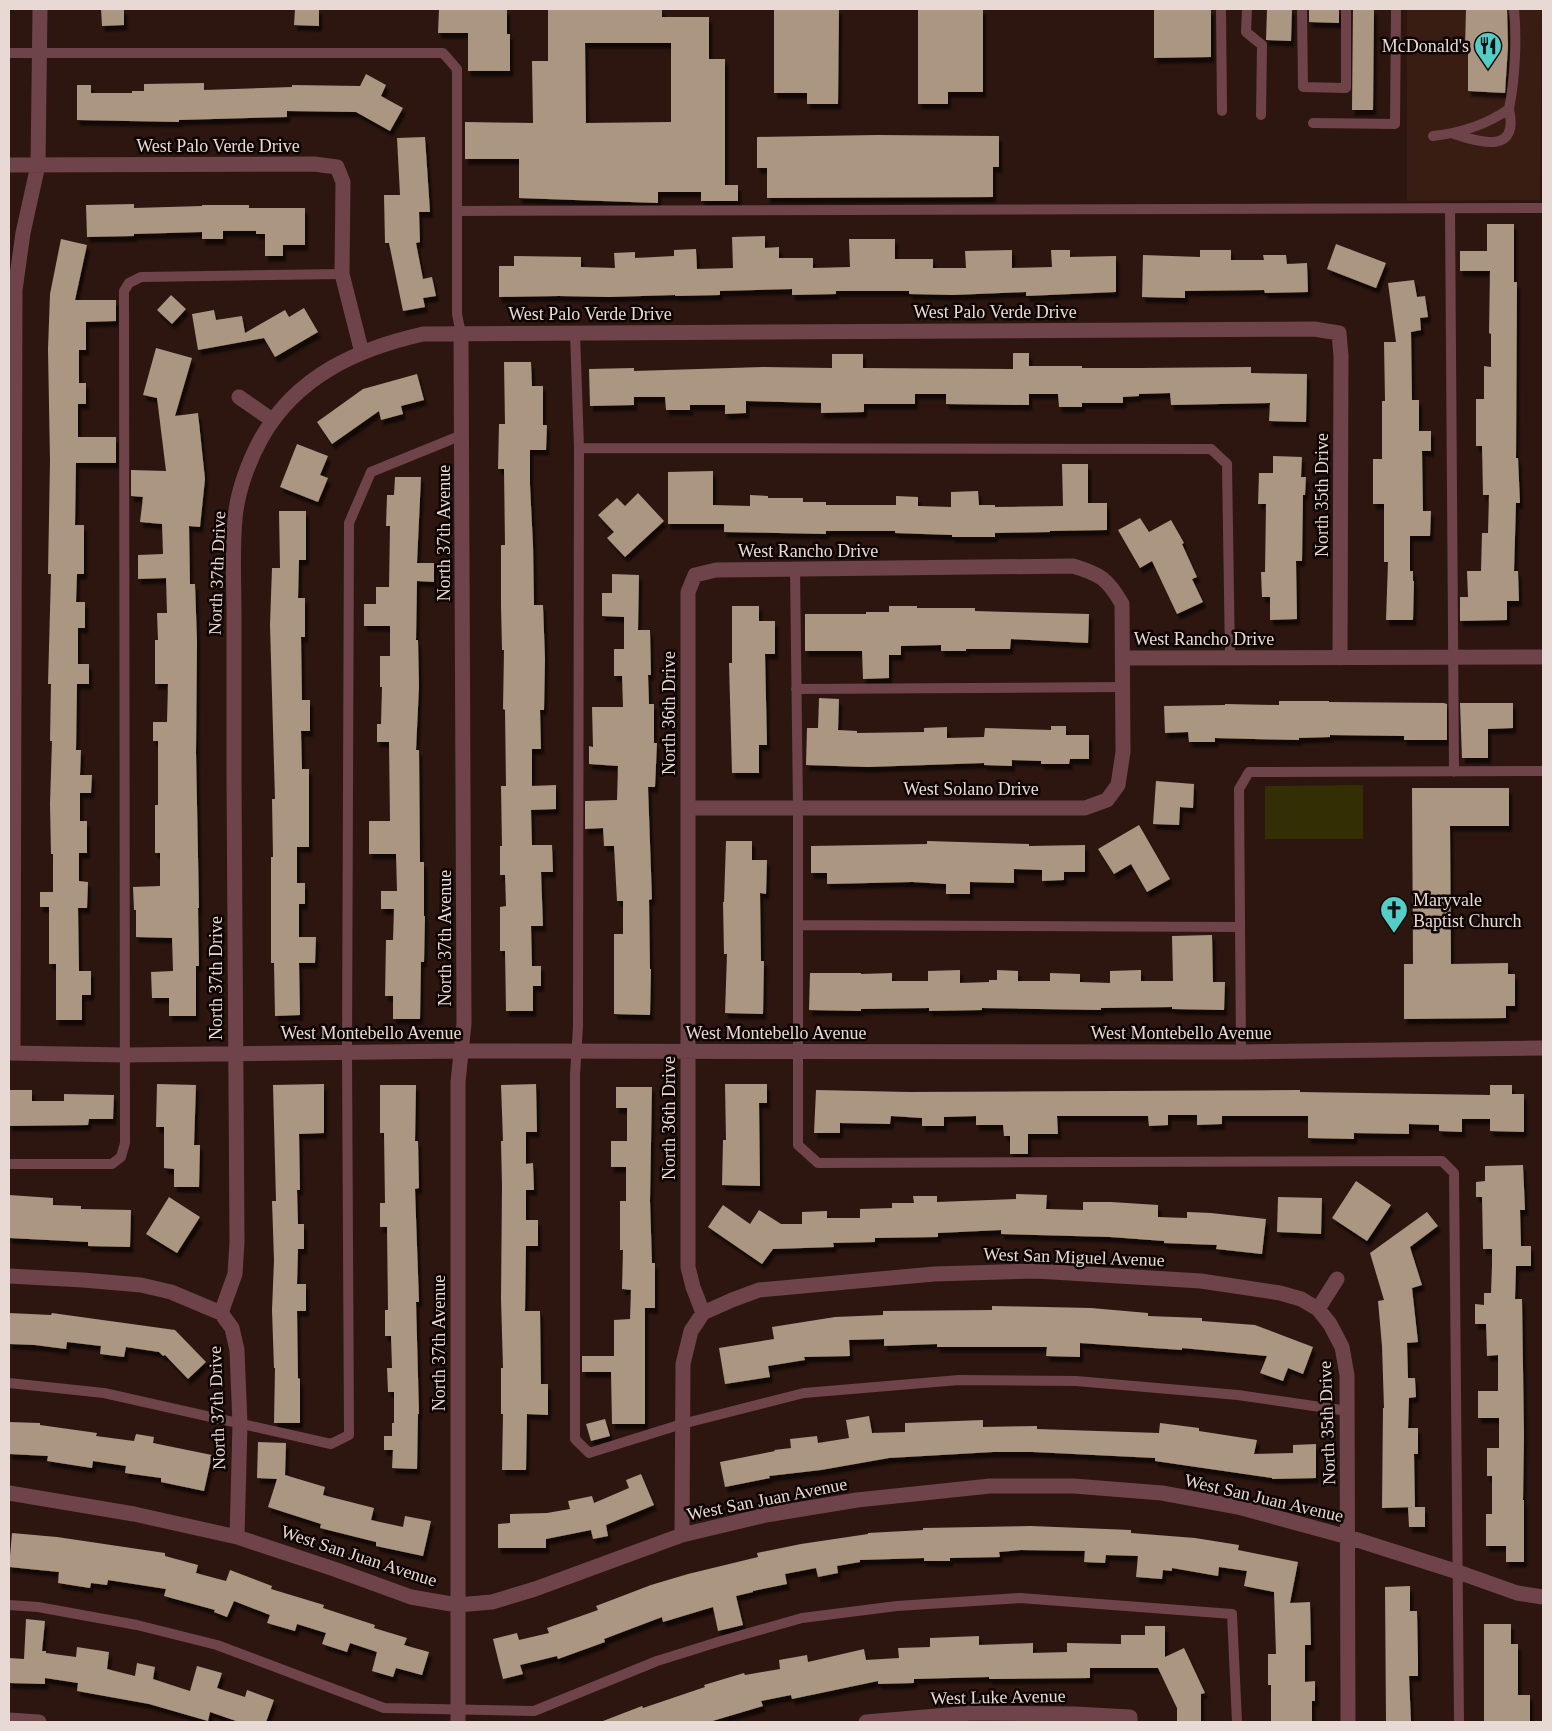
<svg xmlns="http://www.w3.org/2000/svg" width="1552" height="1731" viewBox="0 0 1552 1731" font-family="Georgia,serif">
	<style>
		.built { fill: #391c12 }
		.green { fill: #342e05 }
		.building { fill: #aa9681; fill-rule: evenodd; filter: url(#shadow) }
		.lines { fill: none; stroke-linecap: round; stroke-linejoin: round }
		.lane { stroke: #6f434a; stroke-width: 10 }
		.street { stroke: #6f434a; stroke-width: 15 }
		.labels { text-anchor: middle; stroke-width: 5; stroke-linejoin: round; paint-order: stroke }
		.poi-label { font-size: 18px; fill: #e9d9d4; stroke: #0e0503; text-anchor: end }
		.street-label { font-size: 18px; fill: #e9d9d4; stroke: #0e0503 }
	</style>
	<defs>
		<filter id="shadow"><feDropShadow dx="3" dy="5.5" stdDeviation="1" flood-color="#0009"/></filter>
	</defs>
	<rect width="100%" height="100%" fill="#2c160f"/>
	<path class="built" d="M1407,9H1542L1540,200L1407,201Z"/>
	<path class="green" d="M1363,785V839H1265V786Z"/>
	<path class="building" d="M101,9H124V25L102,26Z
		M295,9H319V26L294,25Z
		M439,9H507V34H510V71H468V33H438Z
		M548,9H662V17H709V59H725V185H738V201H701V192H658V203L519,198V159H465V122L533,123L532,61H548ZM585,43H671V122L586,123Z
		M774,9H839L838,104H807V93H774Z
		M918,9H983V92H948V104H918Z
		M1154,9H1211V57L1154,58Z
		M1267,9H1292L1291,41L1266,40Z
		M1309,9H1339V23L1309,22Z
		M1353,9H1374L1373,110H1352Z
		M1466,9H1507L1508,46L1505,93L1468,91V49H1465Z
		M366,74L386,85L381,96L403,108L390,131L356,112L287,111V117L179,120V122L77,120V85H91V93H132V91H144V84L204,83V90L292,87V85L360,86Z
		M877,135L999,136V167H993V197L767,198V168H757V137Z
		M425,137L430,212H419L420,242L416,243L423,279L432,277L436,296L423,298L425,307L403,311L389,243H385L384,195H400L397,138Z
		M134,204V208L202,206V205H249V208H305V245H283V256H265V234H256V231H223V239H202V232L134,234V236L87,237L86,205Z
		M1487,224H1514V282H1517L1516,458H1518L1520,503H1516L1514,571H1518L1519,601H1507V620L1460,621V597H1468L1467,571H1481L1482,533H1488L1489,495H1483L1482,446H1476V399H1484V366L1491,367V334L1489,333L1490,271H1460V251H1487Z
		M765,236V248L779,247V258H813V268L850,267L849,239H895V259H933V268H966L965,251L1012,250V268L1052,267L1051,250H1070V257L1116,256V292L1026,296V292L953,295L909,294V291H836V294L792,295V289L720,291V295L675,296V295L609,297L559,296L499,297V266H514V256L581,257V267L615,268L614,253L635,252V258L674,256V250L696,249L697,269L733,268L732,237Z
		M61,239L87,245L75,300H116V321L86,322V350H79V383H86V404H78V437H116V463H76L75,525H84V574H77L76,602H85V628H78V664H89V684H77L76,750H81L80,775H92L91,793H80V821H87V853H79V881L88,882L87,908H78L79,971H91V995H82V1020H56V964H49V907H40V892H53V854H51L50,804L52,741H50L51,684H48L51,574H48L50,461L48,349L50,294Z
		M1336,244L1386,263L1376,288L1327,269Z
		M1200,250H1231V260H1264L1263,255H1286L1287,264L1307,263L1308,292L1265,293L1264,290L1185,291V298L1142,297L1143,255L1200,257Z
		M1414,280L1417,297L1425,296L1428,317L1420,318L1421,330L1411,332L1412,400H1419V431H1431V451H1422L1423,511H1431L1430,536H1410V571H1413V581H1414L1413,620H1386L1388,562H1384V504H1373V459H1382V401H1385L1384,342H1396L1388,283Z
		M171,295L186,309L172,324L157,310Z
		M304,308L318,332L275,357L264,338L198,350L192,314L214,310L216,320L242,316L245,333L285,310L289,317Z
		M156,348L192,358L175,416L198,413L205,479L200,527L189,526L190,584H195L197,641L196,752L199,908H198L199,966H196V1016H169V998H152L151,972L173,971L172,938L136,937V910H134L133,887L160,886V853H155V805H158V741H153V722H167L168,684H155V640H158L157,613H167L166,578L138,579V555L163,554L162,524L140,522L143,497L131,496V470L166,471L157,398L143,395Z
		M1013,353H1029V366H1082V368H1139L1251,367V373L1307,374L1306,422L1269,421L1270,403L1171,405L1170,393L1139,394V396L1123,397V403H1082V407H1059L1058,394H1029V405L946,404V394H915V404H864V412L821,413V403L746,401V413L725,414V405H690V410H666L665,397H634V405L590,406L589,369L634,368V371L763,367L832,368V354H863V368L1013,369Z
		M504,362H531L532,386H543V425H547L546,450H530V485L533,545L534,605H543L545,659L544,710H540L541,749H532V786L556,785V809L531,810L532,845H552L553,872H541L543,926H531L532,966H541V986H533V1011H506L505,951H500V907L506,906L505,875H500V846H502L501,786H506L505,710L503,709L504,650H502L501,605V545H505L504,469H498L499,424H505Z
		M417,374L424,400L401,406L403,414L381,420L379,411L332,444L317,422L363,389Z
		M297,444L328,456L320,475L328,478L318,502L280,487Z
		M1273,456L1302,457L1301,477H1306L1305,495H1303L1302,561H1296L1297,619L1270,620V597H1262L1261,572H1265L1266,504H1258L1259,473H1273Z
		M1062,464H1088V503H1107V530L1050,531V532L995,533V537H952V535L895,533V531H826V534L724,532V524H668V472L713,471V505L750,506V495L768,496V498H803V502H826V505H896V496L918,497V506L951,507V492L978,491L979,505H995V507L1063,506Z
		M395,477H421L417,563H434V582L417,581L416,640H418L419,686L416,750H419L420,862H424V916H425L424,962H421L420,1019H393V996H385L386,940H393L394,909H381V891H397L396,854H369V821H390L389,742H377V724H381L382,687H380V656H390V626H364V604H376V587H389L390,526H386L387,495H394Z
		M638,493L664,521L625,557L607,538L614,532L598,515L617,498L625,506Z
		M279,511H306V560H299L298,598H305V637H301L302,700H310V731H301L302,769H309V847H297V883H305V904H299V937H316L315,963H299L300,1015L275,1016L274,963H271V857H273L272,799H275L270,625L272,568H280Z
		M1140,518L1149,532L1171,520L1184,543L1182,544L1197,577L1192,579L1203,602L1177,614L1152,561L1140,568L1118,530Z
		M612,574L639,575L638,630H650L651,675H648L649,704H654V743H657L655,787H648L652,899L649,900L650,969H651L650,1015L614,1014V934H623V901H617L614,846H604L603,828L585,829V801L617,800L618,766L589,764V746L593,747L592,707H623L622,676H614V649H624V617L602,616V593H612Z
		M732,606H759V621H775V654H765L767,745H759V773H732L729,663H732Z
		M889,606H917V608H975V611L1089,614L1088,643L1011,639L1010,649H966V651H941V645L901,646V655H889V678L863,679L862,651H805V614H866V612H889Z
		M819,698L839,699L838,730L857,731V733L924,732V728L947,727V738L984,737L985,728L1051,730V726H1066V735H1089V759H1070L1069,764H1041V761L1012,760V766L984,765V763L868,767L806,765L807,728H818Z
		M1279,701H1329V702L1444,703L1447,704V740H1404V736L1330,735V737L1299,738V740L1215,738V742H1189L1188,732L1165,733L1164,706L1225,705V704L1279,705Z
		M1460,703H1513V728L1488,729V758H1462Z
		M1156,781L1194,784L1193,808L1180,807L1179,825L1153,824Z
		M1412,788H1509V826H1450L1451,964L1508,963V974H1515V1006H1506V1018L1404,1019V964H1413Z
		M1139,825L1170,879L1147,892L1131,864L1114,874L1098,849Z
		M726,841H752V860H767L766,894L760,893L761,961H764L763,1014L725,1013L727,954H724L723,902H724Z
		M927,841L1029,844V846L1085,845V872H1064V880L1042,881V870L1014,869V883L970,882V894H946V884L912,882L827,884V873H811V846L927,844Z
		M1212,935L1213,982H1225L1224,1010L1172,1009V1007L1101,1008V1010L982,1008V1010L929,1011V1008L861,1009V1011L809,1010L810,973H861V974L892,973V981H928V971L960,970V983L989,982V980H997V970L1018,971V981H1050V973L1080,974V982L1110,983V971L1141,970V981H1173L1172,936Z
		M157,1084L196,1085L194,1145H200L199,1187H174V1169L164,1168V1127H156Z
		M324,1084V1133L299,1134L300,1190H297L298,1224H304V1249H298L297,1284H306V1311H297L298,1378L300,1379V1423H274L275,1368H274L272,1310L274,1260L272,1201H276L273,1085Z
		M536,1084L537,1132H526V1164L533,1163L534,1190H526V1220H538V1246H526L525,1311H540L541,1384H548V1415L527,1414L526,1470H502L503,1414H501V1368H503L501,1299L502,1186L501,1141H503L501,1085Z
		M725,1084H767V1103H759L760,1186L722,1185L723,1140H726Z
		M380,1085H416L415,1141H418L419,1188L415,1189L419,1302H416L419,1414H418L417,1469L392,1468L393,1450H384V1436H392V1423H394V1392H388L387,1368H392L391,1336H385V1310H388L387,1227H380V1203H385L384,1133H380Z
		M1490,1085H1512V1094H1524V1132L1490,1131V1119H1462V1132L1439,1131V1125L1409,1124V1134L1354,1133V1139L1308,1138V1116H1222V1124L1197,1125V1115H1168V1125L1149,1126L1148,1116H1057L1058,1134H1028V1154H1010V1136H1004L1003,1125H976V1116L944,1117V1126H922V1118L891,1116L890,1124L840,1123V1133H814L816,1090L909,1092L1300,1090V1092L1490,1095Z
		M616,1087H652L650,1201L652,1263H655V1308H645V1424H612L611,1372H582V1356H614V1320L630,1319L631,1290L622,1289L623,1250H620V1201H626V1167H611V1141H627V1108H616Z
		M9,1090H32V1101H64V1094L114,1095L113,1119H89L88,1125L9,1126Z
		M1523,1165L1525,1210H1520L1521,1246H1531V1266H1516L1515,1299H1522L1524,1436L1523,1500H1524V1562H1506V1546H1486V1514H1492V1476H1487V1448H1499V1418H1478V1391H1498V1355L1487,1356L1486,1324H1475V1304L1484,1305V1293H1491L1492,1265V1249H1483L1482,1197H1476V1182L1485,1181V1166Z
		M1356,1181L1391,1205L1367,1241L1332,1218Z
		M1016,1194L1047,1195L1046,1209L1083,1210V1202H1111L1158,1205V1217L1187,1218V1212L1211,1213L1266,1219L1262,1254L1216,1249L1217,1245L1164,1243V1241L1110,1237L1001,1234V1230L938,1233V1237L875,1238V1242L833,1243L834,1247L773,1249L762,1264L708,1227L723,1205L750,1224L759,1210L781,1224H802V1212L827,1211V1218H860V1209L892,1208V1203H914L913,1196H937V1202L1016,1199Z
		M9,1195L53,1198V1205L81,1206V1209L131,1210L130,1247L88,1246V1242L9,1238Z
		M169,1197L200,1217L177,1253L146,1234Z
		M1278,1197L1322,1198L1321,1234L1277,1232Z
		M1427,1212L1438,1226L1410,1247L1422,1285L1412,1288L1418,1342L1407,1343L1408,1378H1415L1416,1397L1409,1398L1408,1428H1418V1454H1414L1415,1507L1382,1508L1383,1408H1384L1382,1346L1378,1301L1384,1300L1370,1253Z
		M992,1306L1091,1308L1148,1313V1316L1202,1318V1321L1255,1325L1313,1347L1303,1374L1288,1368L1283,1381L1260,1373L1267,1356L1182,1348V1350L1080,1343V1357L1046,1356L1047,1347H937V1344L884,1346V1339L849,1340L850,1356L804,1357L805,1360L768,1366L770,1377L725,1384L719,1348L774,1339L772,1327L835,1317L883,1315V1311L992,1310Z
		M9,1313L51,1315L52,1313L175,1330L206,1362L188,1379L165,1355L163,1356L159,1352L126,1347L124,1357L100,1354L101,1346L67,1342L66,1349L35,1345L9,1344Z
		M869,1416L872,1433L905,1432V1423L983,1420V1427L1037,1426V1429L1159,1433L1160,1423L1199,1428V1431L1257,1440L1254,1454L1293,1453V1445L1316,1444V1478L1272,1479V1478L1155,1461V1458L1033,1452H993L889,1458L821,1470L769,1476L770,1478L725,1487L720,1462L775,1451L774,1450L791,1448L790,1439L817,1436L818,1443L849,1438L846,1420Z
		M605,1419L610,1436L591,1441L586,1424Z
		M9,1422L40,1423V1425L97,1433L96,1436L134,1441L136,1434L154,1437L153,1443L212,1455L204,1491L161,1482V1478L125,1473L126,1466L93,1461L92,1468L47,1461L48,1456L9,1454Z
		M258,1442L286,1443L285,1475L325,1487L323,1495L374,1508L371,1520L403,1527L405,1516L431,1521L423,1556L376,1546V1542L320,1528L321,1524L268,1507L277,1479L257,1478Z
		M641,1474L654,1505L606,1525L608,1536L593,1539L591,1530L546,1539V1548H498V1524L510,1523V1514L547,1513L570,1509L568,1501L592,1496L594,1503L629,1488L626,1480Z
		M1408,1507H1425V1527H1409Z
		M1031,1526L1131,1530V1533L1195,1538L1239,1545L1238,1550L1298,1562L1290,1603L1310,1602L1311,1645H1305V1682L1315,1681V1701H1312V1722H1271V1685H1268V1654H1276L1274,1592L1244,1586L1247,1571L1219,1567L1218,1576L1172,1568V1571L1163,1570L1162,1579L1136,1577L1138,1556L1106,1555L1105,1563L1084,1562L1085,1551L1021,1550L999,1552L1000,1557L950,1558V1561H924V1558L860,1560V1562L837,1566L838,1573L818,1577L816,1568L785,1574L787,1584L753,1591V1592L736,1596L743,1625L718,1631L713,1607L663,1622L662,1617L604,1639L605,1642L558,1659L557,1656L520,1665L523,1674L503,1679L493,1639L517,1633L519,1640L549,1633L547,1628L598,1610L596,1606L651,1585L688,1574L758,1557L757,1553L801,1544L868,1534V1533L923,1530V1528Z
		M12,1533L57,1537L165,1553V1556L198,1565L196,1573L226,1581L230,1570L272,1586L271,1589L324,1605L323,1608L375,1625L374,1628L407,1638L404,1645L429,1652L422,1675L396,1668L393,1677L372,1671L377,1652L350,1643L347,1652L322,1644L326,1633L297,1624L295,1631L267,1623L270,1615L234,1601L227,1617L214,1612L215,1610L164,1596L166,1589L108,1580L107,1585L91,1583L90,1588L58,1583L59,1572L9,1567Z
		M1410,1586V1611H1417L1418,1660V1676H1409L1411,1722H1386L1385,1587Z
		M26,1619L45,1621L42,1651H46V1653L76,1657L77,1647L109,1652L107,1669L135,1676L137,1663L155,1667L153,1679L190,1691L197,1666L222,1673L217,1688L245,1697L247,1690L274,1700L266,1722H239L210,1712L208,1721L149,1704L77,1691L78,1683L45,1678V1684L9,1683V1658L24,1659Z
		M1484,1624H1511V1644H1518V1695H1530V1722H1484Z
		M1145,1626H1165V1657L1184,1648L1205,1693L1201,1694V1722H1177V1708L1158,1668H1090V1678L989,1679V1677L914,1679V1683L878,1684V1681L792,1699L791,1695L761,1701L763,1706L709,1722H603V1721L642,1706L643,1708L705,1687L704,1685L744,1673L745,1675L780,1669L779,1660L807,1655L808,1662L864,1649L866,1660L899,1658L898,1648L930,1647V1638L979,1636V1645L1033,1643V1653L1067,1652V1643L1121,1644V1635H1145Z"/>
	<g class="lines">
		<path class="lane" d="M1221,9L1222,111
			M1247,9L1246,32L1262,45L1261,115
			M1302,9L1303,87L1346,88V9
			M9,53H443L457,69V314L461,334
			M1313,123L1395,124L1396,9
			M1454,134C1482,143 1519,154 1509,109
			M1433,136C1461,133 1486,125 1509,109C1515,79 1517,39 1514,9
			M1450,209L1454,772
			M458,211L1543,208
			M575,333L579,448L578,1026L575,1075V1439L589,1453L682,1424L804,1393L959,1380L1076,1381L1238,1395L1348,1411
			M579,448L1211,449L1227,464L1230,658
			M795,570L798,808V1145L818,1163L1442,1161L1454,1173L1459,1722
			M796,689L1123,687
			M798,925L1240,927
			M1241,1052L1239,789L1249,772L1543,771
			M9,1164H112L121,1157L125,1143L124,291L129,283L141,277L342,274
			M9,1383L104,1393L331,1444L349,1435L347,1052L349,523L371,472L462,435
			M9,1605L38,1607L137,1625L217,1645L384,1708L534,1711L657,1661L721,1641L802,1618L897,1606L1020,1598L1232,1614L1237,1722"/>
		<path class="street" d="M9,165L314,164L337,167L343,182L342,274L362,353
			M239,397L272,420
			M1124,658L1543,657
			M9,1053L125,1055L461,1051L1241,1052L1543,1048
			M13,1053L15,290L23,233L38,165L40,9
			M9,1276L83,1280L141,1285L171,1292L221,1313
			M1318,1309L1337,1279
			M703,1313L732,1300L759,1290L934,1274L1036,1271L1201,1281L1280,1293L1301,1299L1318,1309L1330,1324L1342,1347L1347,1375L1348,1722
			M9,1493L134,1514L237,1537L334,1569L411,1597L457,1605L492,1602L535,1589L682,1535L766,1515L857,1500L990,1486H1074L1162,1493L1238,1507L1348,1537L1458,1572L1517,1593L1543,1597
			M682,1535L683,1364L691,1331L703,1313L693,1287L688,1267V592L695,575L716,570L1073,566C1100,574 1108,579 1122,604L1123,752L1118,785L1107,800L1085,808H688
			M237,1537L240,1424L237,1350L232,1328L221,1313L235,1274L237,1242C236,1087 235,932 234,777C234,723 234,669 234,615C234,583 232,550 235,519C237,492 249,460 262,437C297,376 357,349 423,334L1314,329L1339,333L1341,356L1340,658
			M9,1720L39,1722
			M458,1722V1082L464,1024L461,334
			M866,1722L972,1713L1075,1714L1130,1717V1722"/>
	</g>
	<defs>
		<symbol id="restaurant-pin" viewBox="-11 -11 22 30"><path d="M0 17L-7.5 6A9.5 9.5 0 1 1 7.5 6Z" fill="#54cdc7" stroke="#0e0503"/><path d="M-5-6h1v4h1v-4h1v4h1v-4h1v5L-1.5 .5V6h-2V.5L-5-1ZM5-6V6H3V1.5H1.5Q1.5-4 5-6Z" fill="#111"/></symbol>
		<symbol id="church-pin" viewBox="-11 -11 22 30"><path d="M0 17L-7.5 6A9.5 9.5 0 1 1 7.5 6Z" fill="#54cdc7" stroke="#0e0503"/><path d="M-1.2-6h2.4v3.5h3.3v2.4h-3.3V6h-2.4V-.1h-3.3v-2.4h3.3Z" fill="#111"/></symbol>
	</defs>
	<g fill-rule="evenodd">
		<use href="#restaurant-pin" x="1472" y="30" width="32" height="43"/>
		<use href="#church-pin" x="1378" y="894" width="32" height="43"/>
	</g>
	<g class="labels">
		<g class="poi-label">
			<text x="1469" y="52">McDonald's</text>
			<text x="1413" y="906" text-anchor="start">Maryvale<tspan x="1413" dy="21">Baptist Church</tspan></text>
		</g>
		<g class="street-label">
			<text x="218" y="152">West Palo Verde Drive</text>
			<text x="995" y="318">West Palo Verde Drive</text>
			<text x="590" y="320">West Palo Verde Drive</text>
			<text transform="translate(1322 495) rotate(-90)" y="6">North 35th Drive</text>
			<text transform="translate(444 533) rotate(-90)" y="6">North 37th Avenue</text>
			<text x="808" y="557">West Rancho Drive</text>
			<text transform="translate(217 573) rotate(-88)" y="6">North 37th Drive</text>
			<text x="1204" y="645">West Rancho Drive</text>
			<text transform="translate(669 713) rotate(-90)" y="6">North 36th Drive</text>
			<text x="971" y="795">West Solano Drive</text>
			<text transform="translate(445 938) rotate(-90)" y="6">North 37th Avenue</text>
			<text transform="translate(216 978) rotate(-90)" y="6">North 37th Drive</text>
			<text x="371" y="1039">West Montebello Avenue</text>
			<text x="776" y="1039">West Montebello Avenue</text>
			<text x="1181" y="1039">West Montebello Avenue</text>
			<text transform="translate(669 1118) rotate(-90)" y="6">North 36th Drive</text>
			<text transform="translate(1074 1257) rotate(2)" y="6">West San Miguel Avenue</text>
			<text transform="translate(439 1343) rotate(-90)" y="6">North 37th Avenue</text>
			<text transform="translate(217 1408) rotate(-92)" y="6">North 37th Drive</text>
			<text transform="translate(1327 1423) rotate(-92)" y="6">North 35th Drive</text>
			<text transform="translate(1264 1498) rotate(13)" y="6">West San Juan Avenue</text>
			<text transform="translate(767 1499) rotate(-11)" y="6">West San Juan Avenue</text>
			<text transform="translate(359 1556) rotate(18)" y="6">West San Juan Avenue</text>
			<text transform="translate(998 1697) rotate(-1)" y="6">West Luke Avenue</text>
		</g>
	</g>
	<rect width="1552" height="1731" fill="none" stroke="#e9d9d4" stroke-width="20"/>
</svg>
